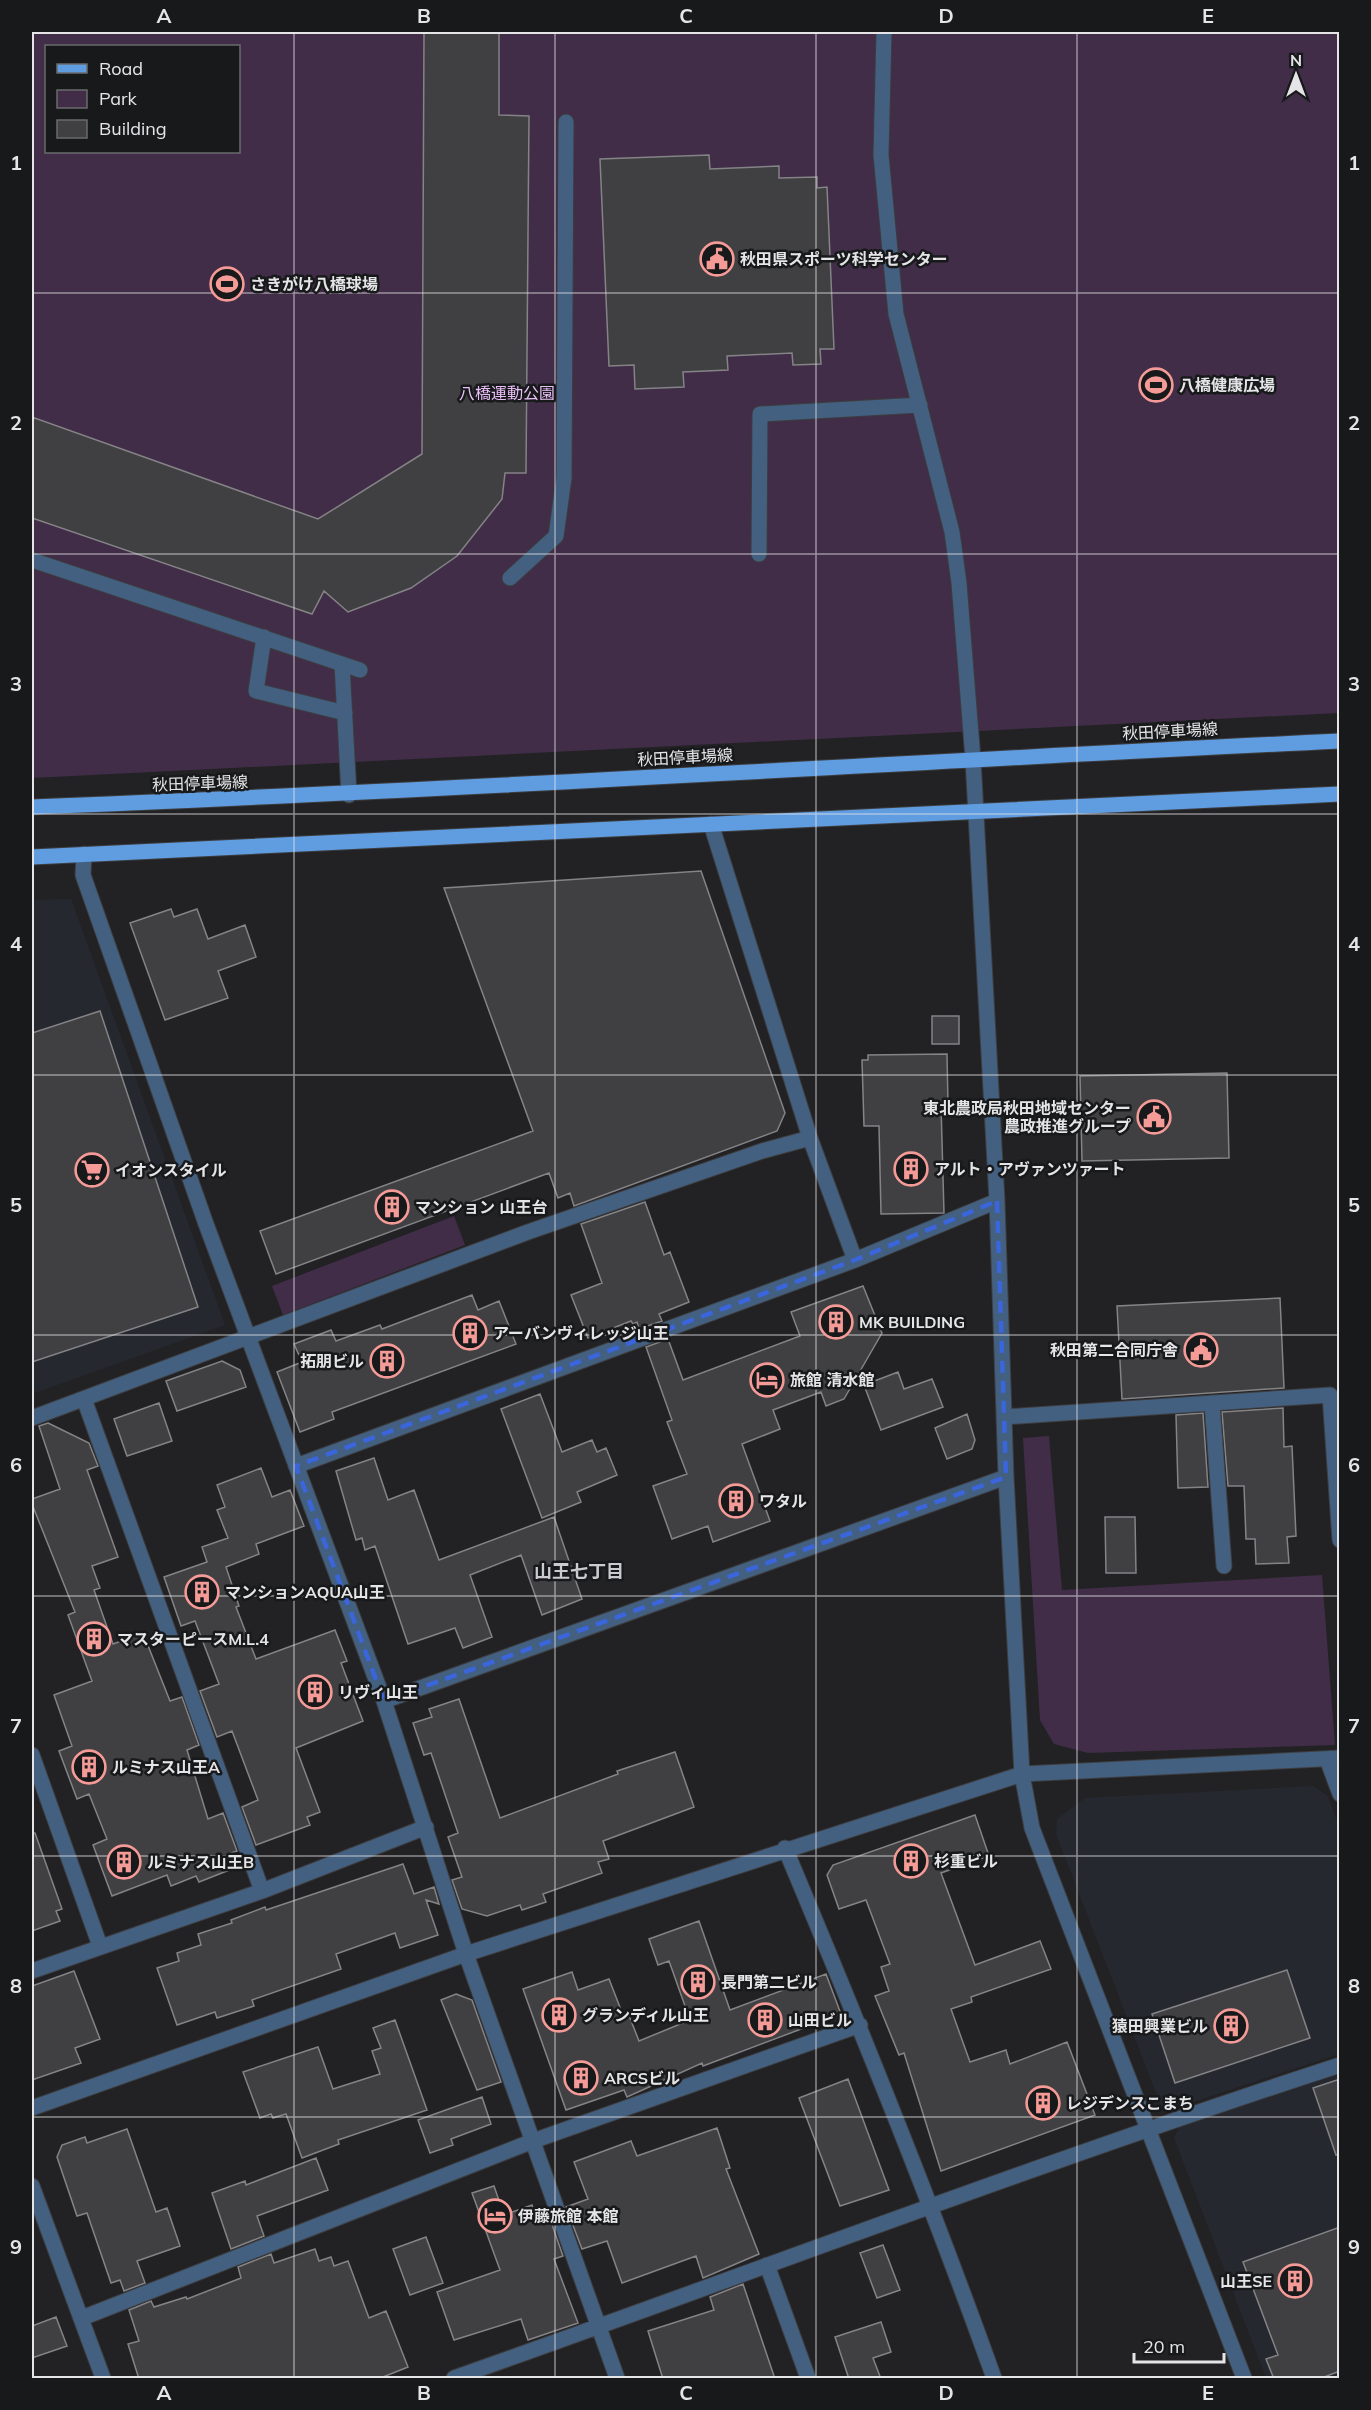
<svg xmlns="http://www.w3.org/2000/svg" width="1371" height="2410" viewBox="0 0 1371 2410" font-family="Mulish,'Noto Sans JP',sans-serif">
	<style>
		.built { fill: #262830 }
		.green { fill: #412d48; fill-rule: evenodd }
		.building { fill: #403f42; stroke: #848386; stroke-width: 1.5 }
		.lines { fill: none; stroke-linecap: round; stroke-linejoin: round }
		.minor-casing { stroke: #3d3d3f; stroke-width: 17 }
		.major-casing { stroke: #3d3d3f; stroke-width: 17 }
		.minor { stroke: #436080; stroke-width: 15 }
		.major { stroke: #5f9ce0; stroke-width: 15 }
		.marked { fill: none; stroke: #3b65da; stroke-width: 4.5; stroke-dasharray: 12 8; stroke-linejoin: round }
		.grid { fill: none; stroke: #e5e5e7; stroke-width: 1.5; stroke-opacity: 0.55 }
		.labels { text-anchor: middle; stroke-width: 5; stroke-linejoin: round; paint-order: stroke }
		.poi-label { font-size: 16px; font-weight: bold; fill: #e5e5e7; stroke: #18191b; text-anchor: start }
		.park-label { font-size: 16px; fill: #e8bef6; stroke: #18191b }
		.street-label { font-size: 16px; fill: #e5e5e7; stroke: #18191b }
		.neighbourhood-label { font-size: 18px; font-weight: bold; fill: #cacbce; stroke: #18191b }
		.neatline { fill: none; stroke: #e5e5e7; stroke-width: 2 }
		.grid-label { font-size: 20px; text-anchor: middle; font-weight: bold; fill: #e5e5e7 }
	</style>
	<rect width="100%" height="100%" fill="#222224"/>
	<path class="built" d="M71,899L225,1325L32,1394V900Z
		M1313,1786L1328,1796L1339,1827V2054L1172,2109L1162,2108L1056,1834L1057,1819L1085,1798Z
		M1339,2073V2378H1266L1174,2138L1180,2125Z"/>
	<path class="green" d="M32,32H1339V713L32,778ZM46,46H238V152H46Z
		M454,1216L465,1245L283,1315L272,1286Z
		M1049,1436L1062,1590L1322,1575L1335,1745L1088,1753L1054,1744L1040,1720L1023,1438Z"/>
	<path class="building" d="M424,32H499V115L529,116L526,473H505L502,499L457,556L411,588L348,612L324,591L312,614L32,518V417L318,519L422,454Z
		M709,155L710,169L779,166V178L817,177V188L827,187L834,349H820L821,364L793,365L792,353L727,356L728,370L683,372L684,387L635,389L634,365L609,366L600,159Z
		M701,871L785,1113L777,1131L574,1206L570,1193L558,1198L549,1173L276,1274L260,1231L533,1131L444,888Z
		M171,909L174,917L197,909L208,939L245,925L256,957L218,971L228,998L165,1020L130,923Z
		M100,1011L198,1307L32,1362V1033Z
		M932,1016H959V1044H932Z
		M947,1054L948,1105H941L944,1213L881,1214L879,1126H864L862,1060H868V1055Z
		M1227,1073L1229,1158L1082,1161L1080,1076Z
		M645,1202L664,1255L670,1252L689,1302L659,1314L662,1321L639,1329L637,1322L633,1324L631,1321L588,1338L571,1295L602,1283L581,1224Z
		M863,1286L882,1333L844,1399L826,1406L821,1392L773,1410L780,1429L742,1444L770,1521L713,1542L708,1526L672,1539L653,1486L687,1474L667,1422L672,1420L646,1347L668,1339L683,1380L800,1336L791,1312Z
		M472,1295L478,1310L499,1301L516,1344L332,1412L334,1419L300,1432L277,1372L302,1362L294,1344L331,1330L336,1341L380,1325L382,1329Z
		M1280,1298L1284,1388L1122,1399L1117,1306Z
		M222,1361L240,1370L246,1387L177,1411L166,1381Z
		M898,1372L904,1389L932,1379L943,1407L881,1430L864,1385Z
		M540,1394L562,1452L592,1440L597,1452L606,1448L617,1475L577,1492L581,1502L542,1518L501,1409Z
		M159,1403L172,1441L127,1456L114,1419Z
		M1283,1408L1284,1447L1292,1446L1296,1536L1287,1537L1289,1563L1256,1564L1255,1539H1246L1244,1486H1228L1222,1412Z
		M1203,1413L1208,1487L1178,1488L1176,1415Z
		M967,1414L975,1440L972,1449L947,1459L935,1428Z
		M48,1423L89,1443L98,1466L87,1470L118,1557L92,1566L100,1588L94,1590L113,1644L143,1633L170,1701L182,1697L199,1745L187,1750L208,1819L223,1813L237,1851L231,1853L237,1867L199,1882L196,1876L171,1886L167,1875L112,1896L93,1845L107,1839L89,1794L77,1799L59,1751L72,1746L54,1695L92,1681L68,1615L75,1612L32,1504V1499L60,1489L39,1426Z
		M374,1458L388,1500L414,1490L439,1560L554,1517L582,1599L542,1615L521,1555L470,1575L492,1637L463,1648L455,1628L408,1644L375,1546L365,1550L362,1538L356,1540L336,1471Z
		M261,1468L272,1497L290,1490L304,1526L256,1544L259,1554L226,1567L239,1606L236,1607L256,1659L335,1630L347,1661L341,1663L363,1721L296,1748L320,1812L307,1817L310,1825L256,1845L242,1807L258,1800L232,1731L217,1737L200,1691L219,1684L195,1621L181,1626L164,1577L207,1562L202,1547L228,1538L217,1510L225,1507L217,1485Z
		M1105,1517H1135L1136,1573H1106Z
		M459,1699L500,1818L618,1774L617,1771L675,1752L694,1807L603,1841L609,1859L598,1862L602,1873L543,1894L546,1902L522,1910L520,1905L487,1916L462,1909L452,1880L462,1877L448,1837L458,1833L431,1753L424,1755L413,1723L432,1717L429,1709Z
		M975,1815L989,1856L941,1873L975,1965L1040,1941L1051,1969L971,1997L972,2002L951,2009L970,2062L1006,2050L1010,2064L1067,2042L1095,2115L941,2171L904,2053L899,2055L875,1996L889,1991L881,1967L890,1964L866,1900L839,1909L827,1875L833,1865Z
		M32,1833H35L62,1909L56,1911L60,1921L32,1931Z
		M403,1864L414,1894L434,1887L439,1904L426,1900L438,1935L400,1948L395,1933L336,1954L341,1969L252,2000L254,2006L217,2018L215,2012L177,2025L157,1968L179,1961L177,1953L201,1945L198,1934L232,1923L231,1920L265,1907L266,1910Z
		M699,1921L730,2010L826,1974L841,2014L703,2066L702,2063L627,2097L624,2090L566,2110L523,1989L572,1972L578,1990L609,1979L623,2015L628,2013L639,2041L690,2020L669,1961L658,1965L649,1939Z
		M1287,1970L1310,2038L1175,2083L1152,2014Z
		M74,1971L100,2039L75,2048L81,2063L32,2080V1986Z
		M456,1994L472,2000L501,2082L477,2090L441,2000Z
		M395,2020L427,2110L338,2140L339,2144L302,2158L286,2114L273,2118L271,2114L260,2118L243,2072L318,2047L333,2089L380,2074L372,2051L381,2048L373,2028Z
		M848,2079L889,2190L840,2206L799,2098Z
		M1340,2079V2154L1336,2155L1313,2088Z
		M482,2097L491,2124L451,2139L453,2145L430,2153L418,2120Z
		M717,2128L730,2168L726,2169L759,2254L703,2278L696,2256L622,2283L607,2241L582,2249L566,2207L588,2199L574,2162L631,2141L637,2156Z
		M127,2129L156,2212L167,2208L180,2246L137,2261L145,2283L124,2291L120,2280L111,2283L87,2213L77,2216L57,2157L62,2145L85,2137L87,2143Z
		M316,2158L328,2190L257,2216L264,2236L231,2249L212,2193L245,2181L246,2185Z
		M494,2186L504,2215L532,2205L536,2218L548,2213L563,2256L554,2259L578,2323L528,2340L521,2319L454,2340L437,2292L500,2270L472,2193Z
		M1340,2227V2371L1319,2379H1274L1266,2359L1278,2355L1243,2262Z
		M426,2237L443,2283L410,2295L393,2249Z
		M883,2245L900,2290L877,2298L860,2253Z
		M315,2249L319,2261L331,2257L334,2266L348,2261L369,2318L386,2311L408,2367L378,2379H139L128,2344L139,2341L129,2310L151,2301L154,2307L186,2297L187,2299L241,2278L238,2267L271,2254L274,2263Z
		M743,2284L775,2379H663L648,2331L714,2310L710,2297Z
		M56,2317L67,2346L32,2358V2326Z
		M881,2322L891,2352L873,2358L881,2379H849L835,2337Z"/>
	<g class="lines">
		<defs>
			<path id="minor" d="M884,32L881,155L896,314L952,532L959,583L973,759L997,1201L1006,1477L1022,1774L1032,1828L1244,2378
				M759,554L760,414L920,405
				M32,560L360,670
				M510,578L556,536L564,478L566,122
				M264,637L256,691L345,713
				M342,664L349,795
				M711,824L810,1138
				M84,854L83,875L206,1224L384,1701L466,1954L617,2378
				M84,1399L262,1891
				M1212,1403L1224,1566
				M1004,1417L1330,1395L1340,1540
				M32,1418L528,1232L762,1151L810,1138L855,1260L997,1201
				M296,1466L855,1260
				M384,1701L1006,1477
				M32,1755L100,1946
				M1327,1759L1340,1794
				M785,1848C859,2024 930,2199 994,2378
				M32,1971L262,1891L426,1827
				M32,2108L466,1954L1022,1774L1340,1758
				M32,2186L103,2378
				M767,2265L808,2378
				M82,2318L533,2141L860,2025
				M454,2378C749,2274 1041,2162 1340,2065"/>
			<path id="major" d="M32,807C468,790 903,762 1340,741
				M32,857L1340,794"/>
		</defs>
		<use href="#minor" class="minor-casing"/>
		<use href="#major" class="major-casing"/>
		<use href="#minor" class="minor"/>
		<use href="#major" class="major"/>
	</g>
	<path class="marked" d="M997,1201L1006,1477L384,1701L296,1466L855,1260Z"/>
	<path class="grid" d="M294,32V2378M555,32V2378M816,32V2378M1077,32V2378M32,293H1340M32,554H1340M32,814H1340M32,1075H1340M32,1335H1340M32,1596H1340M32,1856H1340M32,2117H1340"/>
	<defs>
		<symbol id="civic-ring" viewBox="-11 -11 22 22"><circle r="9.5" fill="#18191b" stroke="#f59b97" stroke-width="1.5"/><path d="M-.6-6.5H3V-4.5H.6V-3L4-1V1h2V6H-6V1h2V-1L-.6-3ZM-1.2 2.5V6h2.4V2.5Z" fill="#f59b97"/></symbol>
		<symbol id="stadium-ring" viewBox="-11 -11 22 22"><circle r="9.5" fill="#18191b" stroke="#f59b97" stroke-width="1.5"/><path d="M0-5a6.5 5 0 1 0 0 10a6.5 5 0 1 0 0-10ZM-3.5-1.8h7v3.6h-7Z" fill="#f59b97"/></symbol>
		<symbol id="building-ring" viewBox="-11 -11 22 22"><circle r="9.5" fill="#18191b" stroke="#f59b97" stroke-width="1.5"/><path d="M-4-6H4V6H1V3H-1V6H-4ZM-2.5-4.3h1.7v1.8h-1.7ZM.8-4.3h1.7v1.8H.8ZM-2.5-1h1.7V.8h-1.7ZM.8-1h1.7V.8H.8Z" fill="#f59b97"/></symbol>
		<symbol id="supermarket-ring" viewBox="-11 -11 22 22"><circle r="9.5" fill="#18191b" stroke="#f59b97" stroke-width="1.5"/><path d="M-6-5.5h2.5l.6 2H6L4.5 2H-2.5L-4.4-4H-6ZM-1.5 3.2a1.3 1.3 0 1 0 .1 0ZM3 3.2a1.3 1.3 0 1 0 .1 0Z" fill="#f59b97"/></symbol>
		<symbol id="hotel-ring" viewBox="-11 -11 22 22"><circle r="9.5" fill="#18191b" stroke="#f59b97" stroke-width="1.5"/><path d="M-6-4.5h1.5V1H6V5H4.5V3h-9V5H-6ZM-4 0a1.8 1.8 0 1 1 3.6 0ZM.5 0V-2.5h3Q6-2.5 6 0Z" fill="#f59b97"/></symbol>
	</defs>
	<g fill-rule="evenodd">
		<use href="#civic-ring" x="698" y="240" width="38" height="38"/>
		<use href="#stadium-ring" x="208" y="265" width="38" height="38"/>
		<use href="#stadium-ring" x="1137" y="366" width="38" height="38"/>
		<use href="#civic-ring" x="1135" y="1098" width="38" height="38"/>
		<use href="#building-ring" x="892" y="1150" width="38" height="38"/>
		<use href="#supermarket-ring" x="73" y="1151" width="38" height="38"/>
		<use href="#building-ring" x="373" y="1188" width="38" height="38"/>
		<use href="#building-ring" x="817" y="1303" width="38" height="38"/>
		<use href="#building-ring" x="451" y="1314" width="38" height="38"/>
		<use href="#civic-ring" x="1182" y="1331" width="38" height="38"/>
		<use href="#building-ring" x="368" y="1342" width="38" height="38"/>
		<use href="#hotel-ring" x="748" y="1361" width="38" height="38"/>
		<use href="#building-ring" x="717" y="1482" width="38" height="38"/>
		<use href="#building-ring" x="183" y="1573" width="38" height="38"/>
		<use href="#building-ring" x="75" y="1620" width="38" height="38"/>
		<use href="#building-ring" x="296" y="1673" width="38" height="38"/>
		<use href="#building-ring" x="70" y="1748" width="38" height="38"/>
		<use href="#building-ring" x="892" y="1842" width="38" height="38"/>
		<use href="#building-ring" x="105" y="1843" width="38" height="38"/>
		<use href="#building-ring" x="679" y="1963" width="38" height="38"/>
		<use href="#building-ring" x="540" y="1996" width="38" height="38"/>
		<use href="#building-ring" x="746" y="2001" width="38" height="38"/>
		<use href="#building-ring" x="1212" y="2007" width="38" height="38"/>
		<use href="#building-ring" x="562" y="2059" width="38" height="38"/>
		<use href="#building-ring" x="1024" y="2084" width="38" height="38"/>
		<use href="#hotel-ring" x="476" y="2197" width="38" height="38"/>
		<use href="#building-ring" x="1276" y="2262" width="38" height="38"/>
	</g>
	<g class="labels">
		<g class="poi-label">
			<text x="740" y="265">秋田県スポーツ科学センター</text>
			<text x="250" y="290">さきがけ八橋球場</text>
			<text x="1179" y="391">八橋健康広場</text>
			<text x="1131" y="1114" text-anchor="end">東北農政局秋田地域センター<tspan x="1131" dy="18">農政推進グループ</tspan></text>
			<text x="934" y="1175">アルト・アヴァンツァート</text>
			<text x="115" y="1176">イオンスタイル</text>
			<text x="415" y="1213">マンション 山王台</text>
			<text x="859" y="1328">MK BUILDING</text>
			<text x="493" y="1339">アーバンヴィレッジ山王</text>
			<text x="1178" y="1356" text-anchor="end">秋田第二合同庁舎</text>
			<text x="364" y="1367" text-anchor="end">拓朋ビル</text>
			<text x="790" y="1386">旅館 清水館</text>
			<text x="759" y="1507">ワタル</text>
			<text x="225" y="1598">マンションAQUA山王</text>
			<text x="117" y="1645">マスターピースM.L.4</text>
			<text x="338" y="1698">リヴィ山王</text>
			<text x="112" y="1773">ルミナス山王A</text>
			<text x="934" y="1867">杉重ビル</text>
			<text x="147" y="1868">ルミナス山王B</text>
			<text x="721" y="1988">長門第二ビル</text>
			<text x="582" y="2021">グランディル山王</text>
			<text x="788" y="2026">山田ビル</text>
			<text x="1208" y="2032" text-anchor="end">猿田興業ビル</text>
			<text x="604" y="2084">ARCSビル</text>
			<text x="1066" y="2109">レジデンスこまち</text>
			<text x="518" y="2222">伊藤旅館 本館</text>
			<text x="1272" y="2287" text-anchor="end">山王SE</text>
		</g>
		<g class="park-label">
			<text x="507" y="399">八橋運動公園</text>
		</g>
		<g class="street-label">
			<text transform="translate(1170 731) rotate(-3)" y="6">秋田停車場線</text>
			<text transform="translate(685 757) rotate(-3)" y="6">秋田停車場線</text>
			<text transform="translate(200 783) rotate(-2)" y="6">秋田停車場線</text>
		</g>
		<g class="neighbourhood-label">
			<text x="579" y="1578">山王七丁目</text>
		</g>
	</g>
	<rect width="1371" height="2410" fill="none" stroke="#18191b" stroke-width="66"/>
	<rect x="45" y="45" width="195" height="108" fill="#18191b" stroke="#6a6b6d" stroke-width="1.5"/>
	<rect x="57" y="64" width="30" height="9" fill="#5f9ce0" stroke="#6a6b6d" stroke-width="1.5"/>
	<text x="99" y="75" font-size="18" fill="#e5e5e7">Road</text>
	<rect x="57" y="90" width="30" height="18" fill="#412d48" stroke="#6a6b6d" stroke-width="1.5"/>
	<text x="99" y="105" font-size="18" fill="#e5e5e7">Park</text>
	<rect x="57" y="120" width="30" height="18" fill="#403f42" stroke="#6a6b6d" stroke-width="1.5"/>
	<text x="99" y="135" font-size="18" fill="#e5e5e7">Building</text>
	<g transform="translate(1296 75)" stroke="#18191b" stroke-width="4.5" paint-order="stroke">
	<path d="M0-4.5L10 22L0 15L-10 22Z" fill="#e5e5e7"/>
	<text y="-9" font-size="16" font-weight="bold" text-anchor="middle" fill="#e5e5e7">N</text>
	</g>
	<path d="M1134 2353v9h90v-9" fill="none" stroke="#e5e5e7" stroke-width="3"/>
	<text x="1143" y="2353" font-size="18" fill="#e5e5e7" stroke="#18191b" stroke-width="4.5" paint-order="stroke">20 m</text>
	<rect x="33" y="33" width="1305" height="2344" class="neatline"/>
	<g class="grid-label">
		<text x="164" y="23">A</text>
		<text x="424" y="23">B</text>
		<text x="686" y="23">C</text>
		<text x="946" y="23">D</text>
		<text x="1208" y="23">E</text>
		<text x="16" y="170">1</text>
		<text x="1354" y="170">1</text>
		<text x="16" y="430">2</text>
		<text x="1354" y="430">2</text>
		<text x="16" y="691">3</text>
		<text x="1354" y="691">3</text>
		<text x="16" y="951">4</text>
		<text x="1354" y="951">4</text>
		<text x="16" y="1212">5</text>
		<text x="1354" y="1212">5</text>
		<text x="16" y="1472">6</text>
		<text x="1354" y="1472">6</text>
		<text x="16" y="1733">7</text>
		<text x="1354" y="1733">7</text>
		<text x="16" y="1993">8</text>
		<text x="1354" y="1993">8</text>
		<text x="16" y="2254">9</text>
		<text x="1354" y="2254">9</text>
		<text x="164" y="2400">A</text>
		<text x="424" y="2400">B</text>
		<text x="686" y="2400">C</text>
		<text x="946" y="2400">D</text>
		<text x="1208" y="2400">E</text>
	</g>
</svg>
